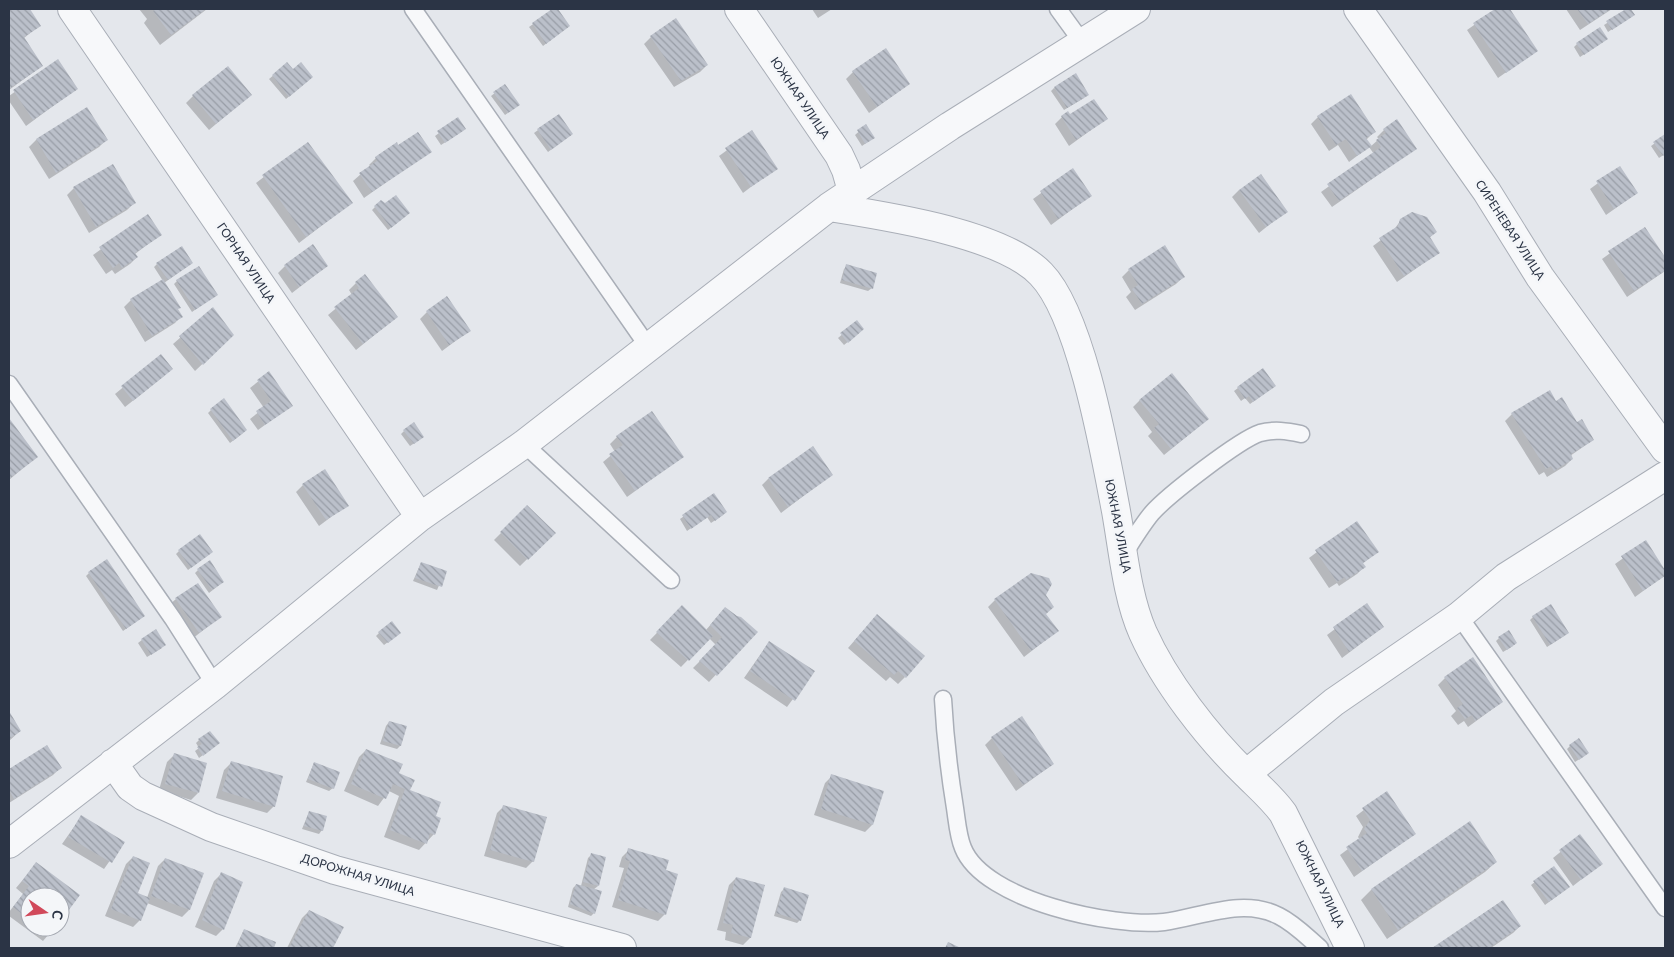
<svg xmlns="http://www.w3.org/2000/svg" width="1674" height="957" viewBox="0 0 1674 957" font-family="Lato,sans-serif">
	<style>
		.shadow { fill: #0003 }
		.building { fill: url(#building-back-hatch) }
		.lines { fill: none; stroke-linecap: round; stroke-linejoin: round }
		.service-casing { stroke: #a9aeb7; stroke-width: 19 }
		.minor-casing { stroke: #a9aeb7; stroke-width: 30 }
		.service { stroke: #f7f8fa; stroke-width: 16 }
		.minor { stroke: #f7f8fa; stroke-width: 28 }
		.labels { text-anchor: middle; stroke-width: 5; stroke-linejoin: round; paint-order: stroke }
		.street-label { font-size: 12px; fill: #2b3445; stroke: #f4f6f9 }
	</style>
	<defs>
		<pattern id="building-back-hatch" width="6" height="6" patternUnits="userSpaceOnUse" patternTransform="scale(1.25)"><rect width="6" height="6" fill="#bbc0ca"/><path d="M-1 5l2 2M0 0l6 6M5-1l2 2" fill="none" stroke="#989da6"/></pattern>
	</defs>
	<rect width="100%" height="100%" fill="#e4e7ec"/>
	<path class="shadow" d="M9,9H28L39,26L24,38L42,66L9,90Z
		M139,9H207L160,45L144,23L147,19Z
		M554,9L569,26L543,46L529,27Z
		M812,9H832L818,18Z
		M1497,9H1509L1536,51L1498,78L1467,30Z
		M1566,9H1612L1580,30Z
		M1629,9L1633,15L1608,32L1604,25Z
		M651,37L707,65L700,72L674,87L644,44Z
		M1603,42L1580,57L1574,47L1577,44Z
		M58,61L76,89L26,126L9,101V96Z
		M287,64L293,71L309,80L286,99L269,79Z
		M853,72L909,84L869,113L846,79Z
		M504,86L515,108L505,115L491,96Z
		M1054,88L1084,98L1064,110L1051,91Z
		M250,95L209,130L186,103L193,96Z
		M87,109L106,140L99,147L49,179L29,147L36,140Z
		M558,115L572,134L548,152L534,133Z
		M1070,116L1106,119L1069,146L1055,124L1062,117Z
		M1318,117L1374,132L1366,140L1370,147L1379,139L1377,137L1384,130L1415,149L1332,207L1321,192L1374,154L1369,147L1349,162L1338,145L1329,151L1311,124Z
		M458,119L461,132L441,145L435,136Z
		M865,126L873,138L862,146L855,135Z
		M752,132L776,168L743,193L719,156Z
		M1665,136V154L1659,158L1651,146Z
		M308,143L351,203L299,243L256,183Z
		M398,147L430,151L364,198L353,181L370,166L369,165L376,158Z
		M1620,167L1637,193L1606,215L1590,189Z
		M1073,170L1090,196L1051,225L1033,199Z
		M74,188L134,203L127,210L89,233L67,195Z
		M1239,190L1286,211L1259,233L1232,197Z
		M375,207L406,216L388,230L372,210Z
		M147,216L160,235L135,254L137,257L130,264L115,274L112,270L106,274L93,255Z
		M1401,220L1436,232L1429,238L1438,253L1397,282L1373,246L1393,231Z
		M1645,228L1665,259V271L1627,297L1602,259Z
		M192,263L164,283L181,316L175,323L145,342L124,307L131,300L163,281L154,267L157,264Z
		M285,266H327L292,293L278,273Z
		M847,266L872,288L868,291L840,283L844,269Z
		M1129,270L1183,277L1176,284L1135,310L1126,297L1131,292L1122,277Z
		M177,281L216,295L192,312L174,284Z
		M356,283L389,323L356,350L328,315L352,295L349,290Z
		M213,309L233,335L195,371L173,344Z
		M427,312L469,331L442,351L420,319Z
		M857,322L860,332L844,345L838,338Z
		M161,356L164,376L125,407L115,394Z
		M1263,369L1271,389L1250,404L1245,398L1241,401L1234,391Z
		M269,373L291,406L258,430L250,419L264,408L250,388Z
		M1140,400L1208,419L1164,455L1148,436L1152,432L1133,407Z
		M1556,402L1593,440L1570,456L1572,459L1565,466L1547,477L1544,472L1539,475L1505,421L1512,414Z
		M211,410L243,433L230,443L208,413Z
		M9,420L36,457L9,480Z
		M404,431L419,440L410,446L401,434Z
		M617,437L682,457L627,497L603,462L615,452L610,444Z
		M831,475L781,513L762,485L768,479Z
		M303,485L347,505L319,526L296,492Z
		M714,495L723,515L711,523L707,517L687,531L680,519Z
		M527,507L554,533L520,566L494,540Z
		M1357,522L1377,552L1362,564L1364,567L1357,574L1339,586L1337,583L1329,588L1309,558Z
		M1646,542L1665,575L1635,597L1615,564Z
		M179,551L208,555L188,570L176,554Z
		M421,563L445,572L437,590L413,581Z
		M198,570L223,582L209,593L195,573Z
		M89,573L144,616L123,631L86,576Z
		M176,599L220,617L192,639L169,605Z
		M995,600L1045,615L1057,631L1024,657L988,607Z
		M1367,605L1383,627L1342,658L1327,635Z
		M682,607L706,630L718,616L736,618L756,632L709,682L693,668L716,645L709,638L681,667L650,640Z
		M1533,617L1564,636L1547,647L1530,620Z
		M870,623L905,677L898,684L890,677L886,681L848,648Z
		M155,630L162,648L147,657L138,643Z
		M379,633L396,636L384,645L376,636Z
		M1499,638L1513,646L1503,652L1496,641Z
		M769,642L813,672L787,707L744,678Z
		M1445,678L1502,702L1468,727L1464,721L1458,725L1451,716L1456,711L1438,685Z
		M9,713L20,731L9,741Z
		M389,722L405,727L400,746L397,749L380,744L386,726Z
		M992,738L1053,764L1016,791L985,745Z
		M199,740L215,746L199,758L195,751L199,748L196,743Z
		M1570,746L1584,756L1575,762L1567,749Z
		M46,747L60,768L53,775L9,803V770Z
		M366,750L398,774L409,791L434,817V834L419,850L384,837L399,796L389,791L378,806L344,791L359,757Z
		M174,755L198,793L191,800L159,790L167,762Z
		M231,763L274,806L267,813L216,798L224,770Z
		M314,763L333,788L329,791L306,782Z
		M832,776L882,792L872,825L865,832L814,815L825,783Z
		M1386,793L1414,834L1354,877L1340,855L1360,840L1358,837L1363,827L1356,816Z
		M504,806L533,861L526,868L484,856L497,813Z
		M309,812L322,830L319,834L302,829Z
		M81,817L123,842L104,869L62,844Z
		M1469,823L1496,862L1485,872L1387,939L1361,900L1371,890Z
		M1580,836L1601,864L1573,886L1553,858Z
		M629,850L664,871L665,914L658,921L612,907L624,868L619,867L622,857Z
		M591,855L598,886L593,890L594,913L591,916L568,907L573,888L576,885L581,886L588,858Z
		M133,857L136,894L147,898L158,866L165,859L189,910L182,917L147,903L140,920L133,927L105,916L126,864Z
		M36,864L78,896L60,920V897H30V927H55L43,941L9,916V912L23,894L16,888Z
		M1554,867L1565,890L1545,905L1531,885Z
		M221,874L223,929L216,936L195,927L214,881Z
		M736,878L750,938L743,945L725,940L726,932L717,930L729,885Z
		M784,889L800,920L797,923L774,916L781,892Z
		M1502,901L1520,926L1513,933L1491,948H1434Z
		M309,911L342,928L332,948H287L302,918Z
		M244,930L275,943L272,948H235Z"/>
	<path class="building" d="M9,9H30L41,26L24,37L43,66L9,89Z
		M156,9H206L171,35L153,11Z
		M552,9H558L570,26L546,44L532,23Z
		M1495,9H1510L1538,51L1506,73L1473,23Z
		M1577,9H1611L1588,24Z
		M1626,9H1631L1635,15L1612,30L1606,21Z
		M676,18L708,65L681,81L650,36Z
		M1600,27L1608,39L1584,55L1576,43Z
		M886,48L910,84L877,107L852,71Z
		M58,59L78,89L33,120L13,90Z
		M287,62L293,69L301,62L313,77L289,97L272,75Z
		M228,66L252,95L216,124L192,95Z
		M1076,73L1089,95L1067,108L1054,87Z
		M505,84L520,105L508,113L493,92Z
		M1351,94L1376,132L1366,138L1372,146L1357,156L1346,139L1336,145L1317,116Z
		M1094,99L1108,119L1076,140L1061,116L1068,111L1070,114Z
		M87,107L108,140L56,173L36,139Z
		M559,114L573,134L551,150L537,129Z
		M458,117L466,129L445,143L437,131Z
		M1397,119L1417,149L1339,201L1327,184L1381,147L1376,140L1386,133L1383,129Z
		M866,124L875,138L865,144L857,130Z
		M752,130L778,169L751,187L725,148Z
		M418,132L432,152L372,192L359,173L377,161L375,157L397,142L398,145Z
		M1665,134V154L1663,156L1653,142Z
		M308,142L353,203L306,237L262,175Z
		M113,164L136,203L96,227L73,187Z
		M1620,166L1638,193L1614,209L1596,181Z
		M1073,168L1092,196L1058,219L1040,191Z
		M1261,174L1288,212L1266,227L1239,190Z
		M396,195L410,213L391,228L374,206L381,200L385,203Z
		M1412,212L1427,217L1437,232L1430,237L1440,253L1404,276L1379,238L1398,226L1400,219Z
		M148,214L162,235L135,253L138,257L122,268L119,263L113,268L99,247Z
		M1645,227L1665,257V271L1634,291L1608,251Z
		M313,244L328,266L299,287L284,265Z
		M1165,245L1185,277L1142,304L1132,289L1138,285L1128,269Z
		M182,246L193,263L168,280L156,263Z
		M846,264L877,273L873,289L842,280Z
		M199,266L218,295L195,310L176,280Z
		M365,274L398,317L363,344L334,307L359,288L355,282Z
		M163,279L181,308L178,309L183,317L152,336L130,299Z
		M447,296L471,331L449,345L426,311Z
		M213,307L234,335L203,365L179,336Z
		M857,320L864,329L848,343L840,333Z
		M161,354L173,369L133,401L121,386Z
		M1263,368L1276,386L1253,402L1249,396L1245,399L1237,387Z
		M269,371L293,406L265,425L256,411L271,401L257,380Z
		M1172,373L1209,419L1171,449L1154,428L1159,424L1139,400Z
		M1550,390L1556,401L1562,397L1577,422L1582,419L1594,440L1571,454L1573,459L1554,471L1551,466L1546,469L1511,413Z
		M224,398L247,430L233,441L210,409Z
		M652,411L684,457L635,491L609,454L623,445L616,436Z
		M9,418L38,457L9,479Z
		M414,422L424,437L414,444L403,430Z
		M813,446L833,475L788,507L768,478Z
		M325,469L349,506L326,520L302,484Z
		M714,493L727,512L715,521L711,515L691,529L682,515Z
		M527,505L556,533L528,560L500,532Z
		M1357,521L1379,552L1363,563L1366,567L1346,580L1345,577L1337,582L1315,550Z
		M200,534L213,552L191,568L178,550Z
		M1646,540L1665,570V576L1643,591L1621,556Z
		M107,559L145,616L126,629L88,572Z
		M210,560L224,582L212,590L197,569Z
		M421,562L447,571L442,587L415,578Z
		M1031,573L1049,578L1052,584L1046,595L1054,607L1046,614L1059,631L1031,651L994,599Z
		M198,583L222,617L199,633L175,598Z
		M1367,603L1384,627L1349,652L1333,627Z
		M1551,604L1569,633L1550,645L1532,616Z
		M682,605L713,636L689,661L656,632Z
		M725,607L737,616L741,617L758,632L717,676L699,661L722,637L710,625Z
		M877,614L925,656L906,678L898,671L894,675L854,641Z
		M392,621L401,633L388,643L378,632Z
		M156,629L166,645L151,655L141,639Z
		M1509,630L1517,643L1507,650L1498,637Z
		M769,641L815,671L795,701L750,671Z
		M1473,657L1503,702L1475,721L1472,715L1465,719L1457,708L1463,704L1444,677Z
		M9,711L21,731L9,739Z
		M1022,716L1054,764L1023,785L991,737Z
		M389,721L407,726L401,746L383,741Z
		M210,731L220,743L203,756L197,747L202,744L198,739Z
		M1579,738L1589,753L1579,760L1569,745Z
		M47,745L62,768L14,799L9,790V769Z
		M366,749L403,764L399,773L415,780L410,790L441,802L436,816L441,818L435,835L430,833L427,844L390,830L405,789L393,784L386,799L351,784Z
		M174,753L207,763L199,793L165,784Z
		M231,761L283,776L275,807L222,791Z
		M314,762L340,772L334,789L308,779Z
		M831,774L884,791L873,825L821,809Z
		M1387,791L1416,834L1362,871L1346,847L1367,833L1364,829L1370,820L1362,808Z
		M503,805L547,817L534,862L490,850Z
		M309,811L327,816L323,831L304,826Z
		M81,815L125,842L112,863L68,837Z
		M1470,821L1497,862L1398,930L1371,889Z
		M1580,834L1603,864L1581,880L1559,850Z
		M628,848L669,860L666,870L678,874L666,915L618,900L630,861L625,860Z
		M591,853L606,857L599,886L583,882Z
		M133,856L150,863L138,893L150,898L141,921L111,909Z
		M165,858L204,873L190,910L151,896Z
		M36,862L80,895L60,922V897H30V920L13,907L29,886L22,881Z
		M1554,866L1570,887L1549,902L1533,881Z
		M221,872L243,882L224,930L202,920Z
		M736,877L765,885L751,938L731,933L733,925L723,923Z
		M576,884L602,891L595,914L570,904Z
		M784,887L809,895L801,921L776,913Z
		M1503,900L1521,926L1489,948H1432Z
		M309,910L344,927L333,948H289Z
		M40,927H56L50,935Z
		M244,929L276,942L274,948H236Z
		M948,942L961,948H945Z"/>
	<g class="lines">
		<defs>
			<path id="service" d="M413,9L649,348
				M1058,9L1082,42
				M9,384L173,619L215,685
				M524,444L671,580
				M1124,554C1133,540 1142,525 1152,513C1168,495 1239,440 1260,433C1274,429 1287,431 1301,434
				M1459,616L1665,908
				M943,699C945,736 949,771 955,808C957,821 958,836 963,848C984,901 1115,928 1164,922C1201,917 1243,897 1279,916C1295,924 1307,937 1320,948"/>
			<path id="minor" d="M72,9L420,517
				M739,9L839,155L846,170L852,191
				M1358,9L1487,192L1540,277L1665,449
				M829,207C885,216 1002,233 1041,274C1081,315 1105,453 1116,511C1123,550 1127,597 1143,633C1165,682 1207,736 1246,774C1259,787 1272,798 1283,813L1350,948
				M113,763L130,787L143,796L211,827L335,870L622,948
				M1246,774L1334,702L1459,616L1506,577L1665,476
				M9,844L215,685L420,517L524,444L829,207L950,126L1136,9"/>
		</defs>
		<use href="#service" class="service-casing"/>
		<use href="#minor" class="minor-casing"/>
		<use href="#service" class="service"/>
		<use href="#minor" class="minor"/>
	</g>
	<g class="labels">
		<g class="street-label">
			<text transform="translate(800 98) rotate(56)" y="4">ЮЖНАЯ УЛИЦА</text>
			<text transform="translate(1510 230) rotate(57)" y="4">СИРЕНЕВАЯ УЛИЦА</text>
			<text transform="translate(246 263) rotate(56)" y="4">ГОРНАЯ УЛИЦА</text>
			<text transform="translate(1118 526) rotate(79)" y="4">ЮЖНАЯ УЛИЦА</text>
			<text transform="translate(358 875) rotate(17)" y="4">ДОРОЖНАЯ УЛИЦА</text>
			<text transform="translate(1320 884) rotate(64)" y="4">ЮЖНАЯ УЛИЦА</text>
		</g>
	</g>
	<rect width="1674" height="957" fill="none" stroke="#2b3445" stroke-width="20"/>
	<g transform="translate(45 912) rotate(103)"><circle r="24" fill="#f4f6f9" stroke="#a4a8b1"/>
	<path d="M0-4L9 19L0 12L-9 19Z" fill="#d1495b"/>
	<text y="-8" font-size="14" font-weight="bold" text-anchor="middle" fill="#2b3445">С</text>
	</g>
</svg>
